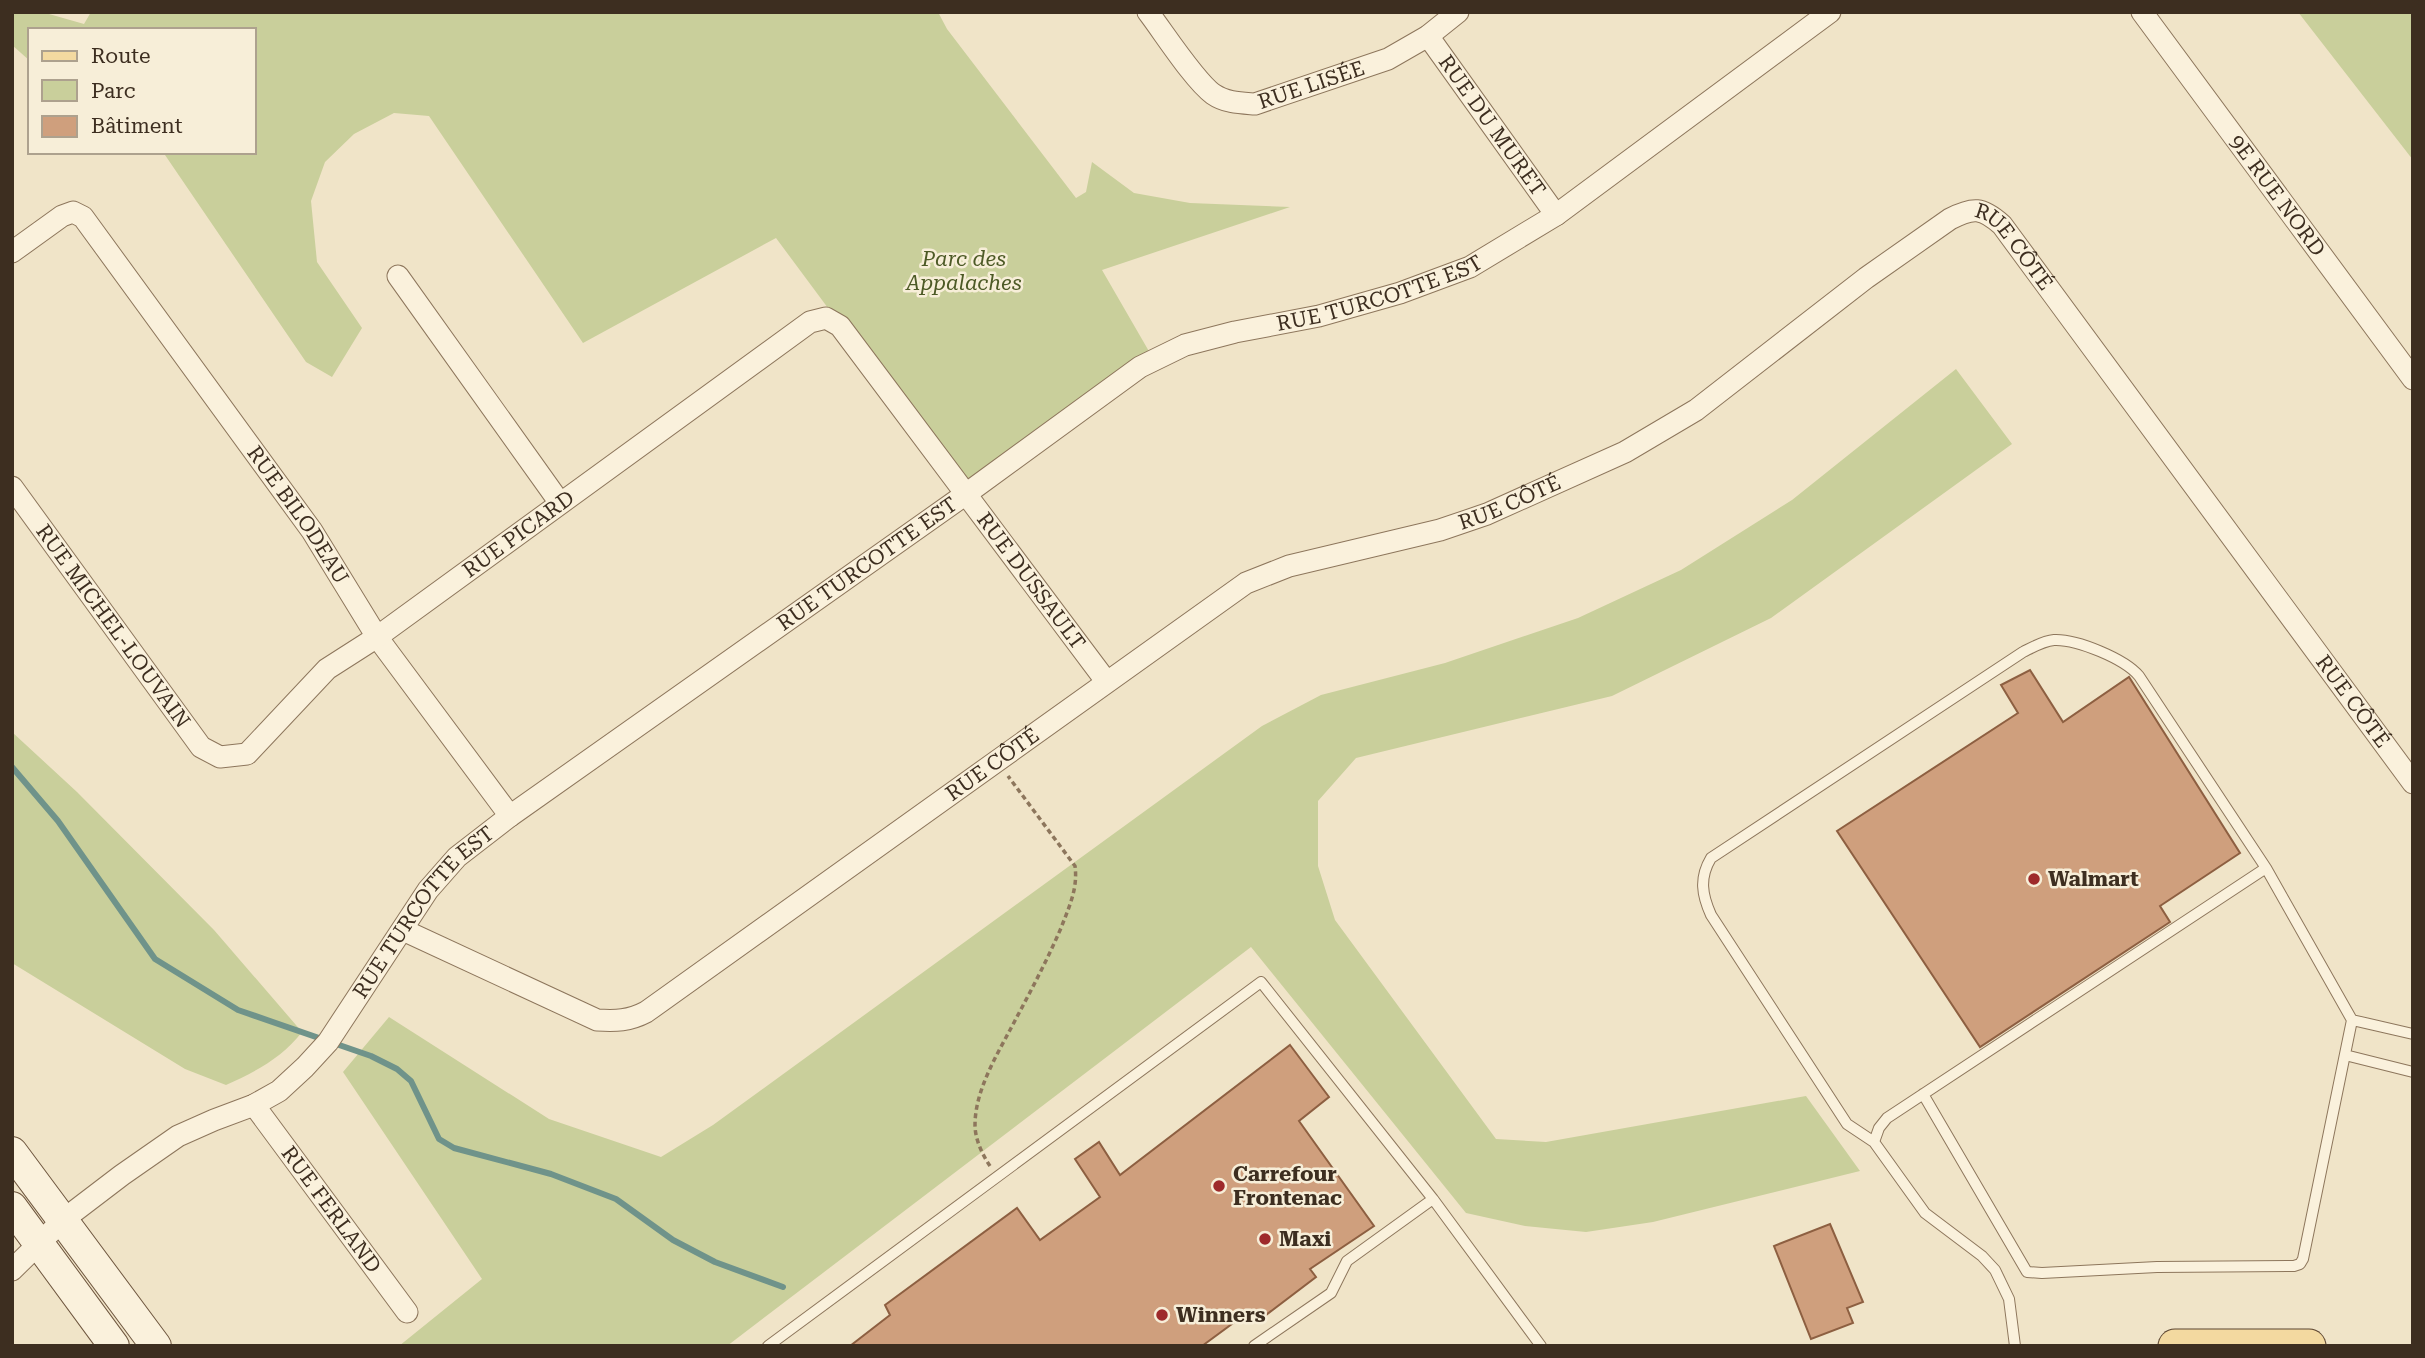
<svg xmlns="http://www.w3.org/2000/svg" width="2425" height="1358" viewBox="0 0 2425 1358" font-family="'Roboto Serif',serif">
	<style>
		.green { fill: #c9cf9b }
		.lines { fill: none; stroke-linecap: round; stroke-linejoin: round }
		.stream { stroke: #6f938a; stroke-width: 6 }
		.building { fill: #cf9f7d; stroke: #8d5f41; stroke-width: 2 }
		.lane-casing { stroke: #8d765c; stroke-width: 12 }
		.street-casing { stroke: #8d765c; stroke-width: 23 }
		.secondary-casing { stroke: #6f573f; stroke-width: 32 }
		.primary-casing { stroke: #5b4430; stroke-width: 35 }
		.path { stroke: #8d765c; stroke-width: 3.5; stroke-dasharray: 5 3.5; stroke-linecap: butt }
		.lane { stroke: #faf1dc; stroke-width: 10 }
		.street { stroke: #faf1dc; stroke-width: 21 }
		.secondary { stroke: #faf1dc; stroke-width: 30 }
		.primary { stroke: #f3d9a0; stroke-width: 33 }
		.poi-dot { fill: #9e2a2b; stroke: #f7eed8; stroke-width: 2.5 }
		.labels { text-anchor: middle; stroke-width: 5; stroke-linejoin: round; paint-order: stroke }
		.street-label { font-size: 21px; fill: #3d2e20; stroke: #f7eed8 }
		.park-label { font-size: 21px; font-style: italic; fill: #4d5a26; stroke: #f7eed8 }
		.poi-label { font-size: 21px; font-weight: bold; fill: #3d2e20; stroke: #f7eed8; text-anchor: start }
	</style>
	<rect width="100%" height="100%" fill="#f0e4c8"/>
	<path class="green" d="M12,12H42L84,24L91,12H938L947,29L1076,198L1086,192L1092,162L1134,193L1190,203L1290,207L1102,270L1154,360L966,494L776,238L583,343L429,116L394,113L354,134L325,162L311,201L317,262L362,328L332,377L306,362L165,155V152H254V30H30V61L12,45Z
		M2298,12H2413V160Z
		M1956,369L2012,444L1771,618L1612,696L1356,758L1318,801V866L1335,920L1496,1139L1546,1142L1806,1096L1860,1171L1653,1222L1586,1232L1525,1226L1466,1213L1251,947L727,1346H399L482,1279L343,1072L389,1017L549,1119L661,1157L713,1125L1262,726L1321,695L1445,663L1578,618L1681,570L1792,500Z
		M12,732L77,792L214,930L302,1032C282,1058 255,1072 226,1085L185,1069L12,963Z"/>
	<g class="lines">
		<path class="stream" d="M12,767L58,821L155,959L238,1010L371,1056L397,1069L411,1081L439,1139L454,1148L551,1174L616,1199L673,1240L715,1262L783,1287"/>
	</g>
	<path class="building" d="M2030,670L2063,722L2129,677L2240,853L2160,906L2170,922L1980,1047L1837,831L2018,713L2001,685Z
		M1290,1045L1329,1097L1299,1121L1374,1226L1310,1269L1316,1277L1258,1321L1251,1310L1202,1346H850L890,1315L885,1305L1017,1208L1040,1240L1100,1197L1075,1159L1099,1142L1120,1175Z
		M1830,1224L1863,1302L1847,1308L1853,1323L1811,1339L1774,1246Z"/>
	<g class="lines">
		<defs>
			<path id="lane" d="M2352,1020L2413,1034
				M2345,1055L2413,1072
				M1923,1094L2027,1272L2042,1273L2157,1267L2294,1266L2300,1264L2303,1259L2352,1020L2266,868L2139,676C2125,659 2077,639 2054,640C2043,641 2033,647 2023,652L1711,858C1699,878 1702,895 1711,915L1847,1124L1874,1142L1925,1213L1982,1256L1995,1270L2009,1299L2015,1346
				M1874,1142L1879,1128L1887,1118L2266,868
				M768,1346L1261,982L1433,1199L1541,1346
				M1254,1346L1331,1293L1347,1261L1433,1199"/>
			<g id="street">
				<path id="s1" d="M1148,12C1164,33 1194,80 1213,94C1226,103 1241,103 1255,104L1388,59L1428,36L1458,12"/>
				<path id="s2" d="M2142,12L2413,379"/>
				<path id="s3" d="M1428,36L1556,215"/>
				<path id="s4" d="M12,252L62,216L73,212L83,217L312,531L377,637L510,816"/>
				<path d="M398,276L560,503"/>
				<path id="s5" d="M12,487L201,747L220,757L247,754L327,669L377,637L810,322L826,318L840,326L1106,681"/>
				<path id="s6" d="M403,930L597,1020C616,1021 629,1021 646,1012L1246,583L1289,566L1440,530L1487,514L1625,452L1696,410L1866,278L1950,219C1973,207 1982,207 2002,225L2413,783"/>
				<path id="s7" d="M254,1105L407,1312"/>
				<path id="s8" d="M12,1270L63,1220L122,1175L178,1136L214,1120L254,1105L279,1091L305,1067L328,1042L428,890L457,857L510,816L966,494L1140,367L1185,345L1235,332L1319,316L1400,293L1470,267L1556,215L1830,12"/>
			</g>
			<path id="secondary" d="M12,1152L156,1346
				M12,1207L114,1346"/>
			<path id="primary" d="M2175,1346H2309"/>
		</defs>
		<use href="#lane" class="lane-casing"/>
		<use href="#street" class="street-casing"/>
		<use href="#secondary" class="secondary-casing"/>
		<use href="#primary" class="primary-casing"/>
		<path class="path" d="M990,1166C982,1154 975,1139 975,1125C975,1092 995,1058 1010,1030C1028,996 1046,963 1061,928C1069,907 1078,889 1075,866L1008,776"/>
		<use href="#lane" class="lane"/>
		<use href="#street" class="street"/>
		<use href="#secondary" class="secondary"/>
		<use href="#primary" class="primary"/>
	</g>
	<g class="poi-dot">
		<circle cx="2034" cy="879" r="7"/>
		<circle cx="1219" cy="1186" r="7"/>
		<circle cx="1265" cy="1239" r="7"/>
		<circle cx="1162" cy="1315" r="7"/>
	</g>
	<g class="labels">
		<g class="street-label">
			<text dy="7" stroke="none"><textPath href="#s1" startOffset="208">RUE LISÉE</textPath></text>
			<text dy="7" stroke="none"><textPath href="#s3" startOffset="110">RUE DU MURET</textPath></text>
			<text dy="7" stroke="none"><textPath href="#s2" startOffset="228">9E RUE NORD</textPath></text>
			<text dy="7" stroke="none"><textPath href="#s6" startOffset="1886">RUE CÔTÉ</textPath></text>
			<text dy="7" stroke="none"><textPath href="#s8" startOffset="1712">RUE TURCOTTE EST</textPath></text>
			<text dy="7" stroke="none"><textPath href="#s6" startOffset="1278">RUE CÔTÉ</textPath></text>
			<text dy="7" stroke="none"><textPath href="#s4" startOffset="452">RUE BILODEAU</textPath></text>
			<text dy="7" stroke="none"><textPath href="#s5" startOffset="721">RUE PICARD</textPath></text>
			<text dy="7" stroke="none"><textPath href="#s8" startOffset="1124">RUE TURCOTTE EST</textPath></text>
			<text dy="7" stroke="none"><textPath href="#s5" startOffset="1433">RUE DUSSAULT</textPath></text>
			<text dy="7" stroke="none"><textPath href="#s5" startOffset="172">RUE MICHEL-LOUVAIN</textPath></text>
			<text dy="7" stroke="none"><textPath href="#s6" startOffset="2454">RUE CÔTÉ</textPath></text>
			<text dy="7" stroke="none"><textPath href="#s6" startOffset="690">RUE CÔTÉ</textPath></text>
			<text dy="7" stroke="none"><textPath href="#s8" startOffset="556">RUE TURCOTTE EST</textPath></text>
			<text dy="7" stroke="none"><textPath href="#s7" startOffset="130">RUE FERLAND</textPath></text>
		</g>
		<g class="park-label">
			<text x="964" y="266">Parc des<tspan x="964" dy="24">Appalaches</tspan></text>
		</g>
		<g class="poi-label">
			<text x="2048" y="886">Walmart</text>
			<text x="1233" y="1181">Carrefour<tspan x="1233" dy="24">Frontenac</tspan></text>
			<text x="1279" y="1246">Maxi</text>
			<text x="1176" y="1322">Winners</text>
		</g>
	</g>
	<rect width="2425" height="1358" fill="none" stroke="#3d2e20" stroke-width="28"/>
	<rect x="28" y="28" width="228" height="126" fill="#f7eed8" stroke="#ada18e" stroke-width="2"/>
	<rect x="42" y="51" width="35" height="10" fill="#f3d9a0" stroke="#ada18e" stroke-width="2"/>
	<text x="91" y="63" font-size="21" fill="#3d2e20">Route</text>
	<rect x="42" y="80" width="35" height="21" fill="#c9cf9b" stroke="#ada18e" stroke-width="2"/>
	<text x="91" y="98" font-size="21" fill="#3d2e20">Parc</text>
	<rect x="42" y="116" width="35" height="21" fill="#cf9f7d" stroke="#ada18e" stroke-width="2"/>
	<text x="91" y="133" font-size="21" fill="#3d2e20">Bâtiment</text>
</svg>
